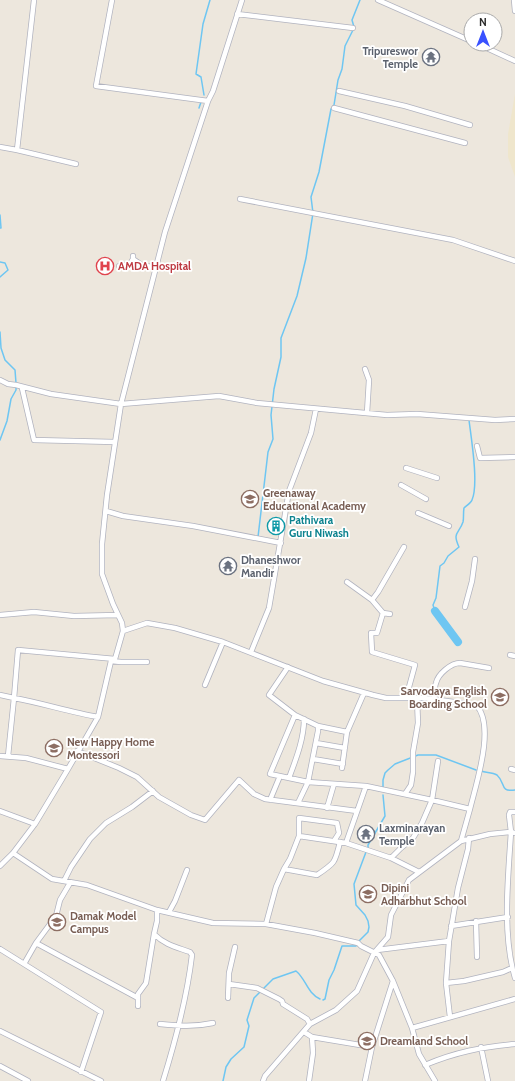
<svg xmlns="http://www.w3.org/2000/svg" width="515" height="1081" viewBox="0 0 515 1081" font-family="Cabin,sans-serif">
	<style>
		.education { fill: #efe6cc }
		.lines { fill: none; stroke-linecap: round; stroke-linejoin: round }
		.stream { stroke: #6ec6f2; stroke-width: 1.5 }
		.river { stroke: #6ec6f2; stroke-width: 8 }
		.minor-casing { stroke: #b1b3bf; stroke-width: 6 }
		.minor { stroke: #fff; stroke-width: 4.5 }
		.labels { text-anchor: middle; stroke-width: 3.5; stroke-linejoin: round; paint-order: stroke }
		.worship-label { font-size: 11px; font-weight: bold; fill: #5b616d; stroke: #fff; text-anchor: start }
		.health-label { font-size: 11px; font-weight: bold; fill: #be3a42; stroke: #fff; text-anchor: start }
		.education-label { font-size: 11px; font-weight: bold; fill: #785e54; stroke: #fff; text-anchor: start }
		.culture-label { font-size: 11px; font-weight: bold; fill: #0d838f; stroke: #fff; text-anchor: start }
	</style>
	<rect width="100%" height="100%" fill="#ede7dd"/>
	<path class="education" d="M515,94V177L508,157V134Z"/>
	<g class="lines">
		<path class="stream" d="M354,27L352,20L360,0
			M204,95L201,77L196,74L203,24L210,0
			M199,108L201,102
			M0,215L1,228H0
			M0,262L5,263L8,270L0,277
			M0,332L1,348L5,360L15,370L16,383
			M0,440L7,421L11,399L16,390V387
			M258,537L268,452L273,439L271,415L274,389L281,357V338L297,296L306,258L313,213L311,197L319,172L331,109L334,105L338,80L342,69L345,46L353,30
			M435,611L433,605L436,598L440,566L444,563L448,556L459,547C452,532 459,534 463,522C464,518 463,513 464,508C466,506 471,503 472,500C479,484 471,437 469,420
			M481,771C486,773 492,772 497,775C506,783 499,792 515,790
			M383,787V780L385,773L388,770L395,764L418,755H436L476,770
			M368,848V845L385,816L383,795
			M359,941L368,932L369,927L368,921L365,915L356,905L354,884L366,852
			M323,1000L325,999L329,980L334,970L342,946H356
			M223,1081L226,1067L231,1059L244,1047L249,1026L247,1020L254,998L273,979L296,971C306,979 307,993 320,999"/>
		<path class="river" d="M435,611L458,642"/>
		<defs>
			<path id="minor" d="M34,0L17,150L76,164
				M112,0L96,86L208,101
				M378,0L471,41
				M514,0L515,11
				M237,14L353,28
				M478,44L515,61
				M339,91L405,106L470,125
				M334,108L465,143
				M0,147L17,150
				M240,199L453,240L515,261
				M133,256V259L143,266L156,267
				M119,266L130,264L133,259
				M365,369L369,380L367,413
				M0,380L8,384L16,385L51,394L121,404L219,396L257,403L387,415L417,414L495,420L515,419
				M22,388L34,440L115,442
				M477,446L480,458L515,457
				M406,468L437,478
				M401,485L426,499
				M106,511L123,516L193,526L281,543
				M418,513L449,526
				M347,582L372,600L383,613
				M372,600L378,592L404,547
				M465,607L472,581L475,559
				M390,614L383,613L377,633H371L372,652L415,665L406,698
				M0,615L34,612L74,616L118,615
				M123,631L147,623L175,628L223,642L323,681L373,695L386,698H424L476,705C496,725 476,784 470,809
				M251,652L269,608L289,491L311,433L316,409
				M510,655L515,656
				M111,661L121,662H147
				M288,667L269,695L295,715L270,774L308,782L366,786L432,800L438,761
				M205,685L223,642
				M0,695L14,698L8,756
				M434,699C435,694 434,688 436,683C438,674 451,663 460,663L489,668
				M295,715L318,726V731L308,782L298,803
				M98,717C69,712 42,703 14,698L18,650L115,659
				M318,726L347,732
				M316,743L345,748
				M77,751L119,768L137,777L159,797L191,815L205,820L239,780L254,794L265,799L357,811
				M0,756L26,758L68,769
				M313,759L343,764
				M342,768L347,732L364,693
				M511,769L515,770
				M289,778C296,759 304,739 304,719
				M405,794L411,785L413,772V752L418,723L417,699
				M270,800L280,776
				M327,808L334,784
				M0,811L35,824
				M515,833L511,832C508,879 502,934 515,978
				M299,836L290,859L284,869L317,875C335,863 335,863 340,842
				M334,841L339,833L337,823L299,818V836L346,843L391,858
				M346,843L366,786
				M13,853L52,879L87,885L157,910L213,923L266,924L315,933L358,943L361,946L379,955L393,981L412,1028L419,1054L435,1081
				M0,866L13,853L35,824L68,769L98,717L111,661L115,659L123,631L122,623L113,604L102,574V544L107,495L121,404L165,232L208,101L213,91L242,0
				M419,872L391,858L401,848L413,838L422,823L432,800L470,809L461,841
				M64,881L71,867L90,839L106,823L132,807L153,791
				M169,912L175,901L187,870
				M476,921L477,957
				M266,924L276,887L284,869
				M451,926L508,917
				M154,934C165,945 176,947 190,952L192,955C187,998 176,1039 163,1081
				M449,941L446,983L450,1017
				M36,943L138,998
				M0,949L101,1012L81,1072
				M377,950L449,941L458,888L468,849L469,838
				M24,964L36,943L56,916L60,900L70,883
				M446,983L464,981L503,972L512,968
				M229,984L257,988L279,999L282,1001L283,1004L307,1019L310,1024
				M228,998L229,973L235,947
				M138,1006V994L146,983L154,934L157,921V910
				M160,1024C179,1026 195,1027 213,1023
				M412,1028L515,999
				M0,1031L101,1081
				M304,1032L312,1037L313,1053L309,1081
				M312,1037L372,1047
				M481,1047L488,1081
				M425,1065C456,1052 482,1047 515,1044
				M0,1066L28,1081
				M263,1081L265,1076L310,1024L336,1010L357,991L374,953L388,937L391,915L409,880L461,841L490,834L511,832L509,815L510,812H515
				M365,1081L372,1047L393,981"/>
		</defs>
		<use href="#minor" class="minor-casing"/>
		<use href="#minor" class="minor"/>
	</g>
	<defs>
		<symbol id="temple-ring" viewBox="-11 -11 22 22"><circle r="9.5" fill="#fff" stroke="#6b7280" stroke-width="1.5"/><path d="M0-6L5-2H3V0L6.5 2.5H4V6H1.5V3h-3V6H-4V2.5H-6.5L-3 0V-2H-5Z" fill="#6b7280"/></symbol>
		<symbol id="hospital-ring" viewBox="-11 -11 22 22"><circle r="9.5" fill="#fff" stroke="#e0444e" stroke-width="1.5"/><path d="M-5-5h3v3.5h4V-5h3V5h-3V1.5h-4V5h-3Z" fill="#e0444e"/></symbol>
		<symbol id="school-ring" viewBox="-11 -11 22 22"><circle r="9.5" fill="#fff" stroke="#8d6e63" stroke-width="1.5"/><path d="M0-5L7-2L0 1L-7-2ZM-4 1L0 2.5L4 1V4Q0 6-4 4Z" fill="#8d6e63"/></symbol>
		<symbol id="building-ring" viewBox="-11 -11 22 22"><circle r="9.5" fill="#fff" stroke="#0f9aa8" stroke-width="1.5"/><path d="M-4-6H4V6H1V3H-1V6H-4ZM-2.5-4.3h1.7v1.8h-1.7ZM.8-4.3h1.7v1.8H.8ZM-2.5-1h1.7V.8h-1.7ZM.8-1h1.7V.8H.8Z" fill="#0f9aa8"/></symbol>
	</defs>
	<g fill-rule="evenodd">
		<use href="#temple-ring" x="421" y="47" width="20" height="20"/>
		<use href="#hospital-ring" x="95" y="256" width="20" height="20"/>
		<use href="#school-ring" x="240" y="489" width="20" height="20"/>
		<use href="#building-ring" x="266" y="516" width="20" height="20"/>
		<use href="#temple-ring" x="218" y="556" width="20" height="20"/>
		<use href="#school-ring" x="490" y="687" width="20" height="20"/>
		<use href="#school-ring" x="44" y="738" width="20" height="20"/>
		<use href="#temple-ring" x="356" y="824" width="20" height="20"/>
		<use href="#school-ring" x="358" y="884" width="20" height="20"/>
		<use href="#school-ring" x="47" y="912" width="20" height="20"/>
		<use href="#school-ring" x="357" y="1031" width="20" height="20"/>
	</g>
	<g class="labels">
		<g class="worship-label">
			<text x="418" y="55" text-anchor="end">Tripureswor<tspan x="418" dy="13">Temple</tspan></text>
			<text x="241" y="564">Dhaneshwor<tspan x="241" dy="13">Mandir</tspan></text>
			<text x="379" y="832">Laxminarayan<tspan x="379" dy="13">Temple</tspan></text>
		</g>
		<g class="health-label">
			<text x="118" y="270">AMDA Hospital</text>
		</g>
		<g class="education-label">
			<text x="263" y="497">Greenaway<tspan x="263" dy="13">Educational Academy</tspan></text>
			<text x="487" y="695" text-anchor="end">Sarvodaya English<tspan x="487" dy="13">Boarding School</tspan></text>
			<text x="67" y="746">New Happy Home<tspan x="67" dy="13">Montessori</tspan></text>
			<text x="381" y="892">Dipini<tspan x="381" dy="13">Adharbhut School</tspan></text>
			<text x="70" y="920">Damak Model<tspan x="70" dy="13">Campus</tspan></text>
			<text x="380" y="1045">Dreamland School</text>
		</g>
		<g class="culture-label">
			<text x="289" y="524">Pathivara<tspan x="289" dy="13">Guru Niwash</tspan></text>
		</g>
	</g>
	<g transform="translate(483 32)"><circle r="19" fill="#ffffff" stroke="#aaaaaa"/>
	<path d="M0-3L7 15L0 10L-7 15Z" fill="#3951ff"/>
	<text y="-6" font-size="11" font-weight="bold" text-anchor="middle" fill="#2b2b2b">N</text>
	</g>
</svg>
